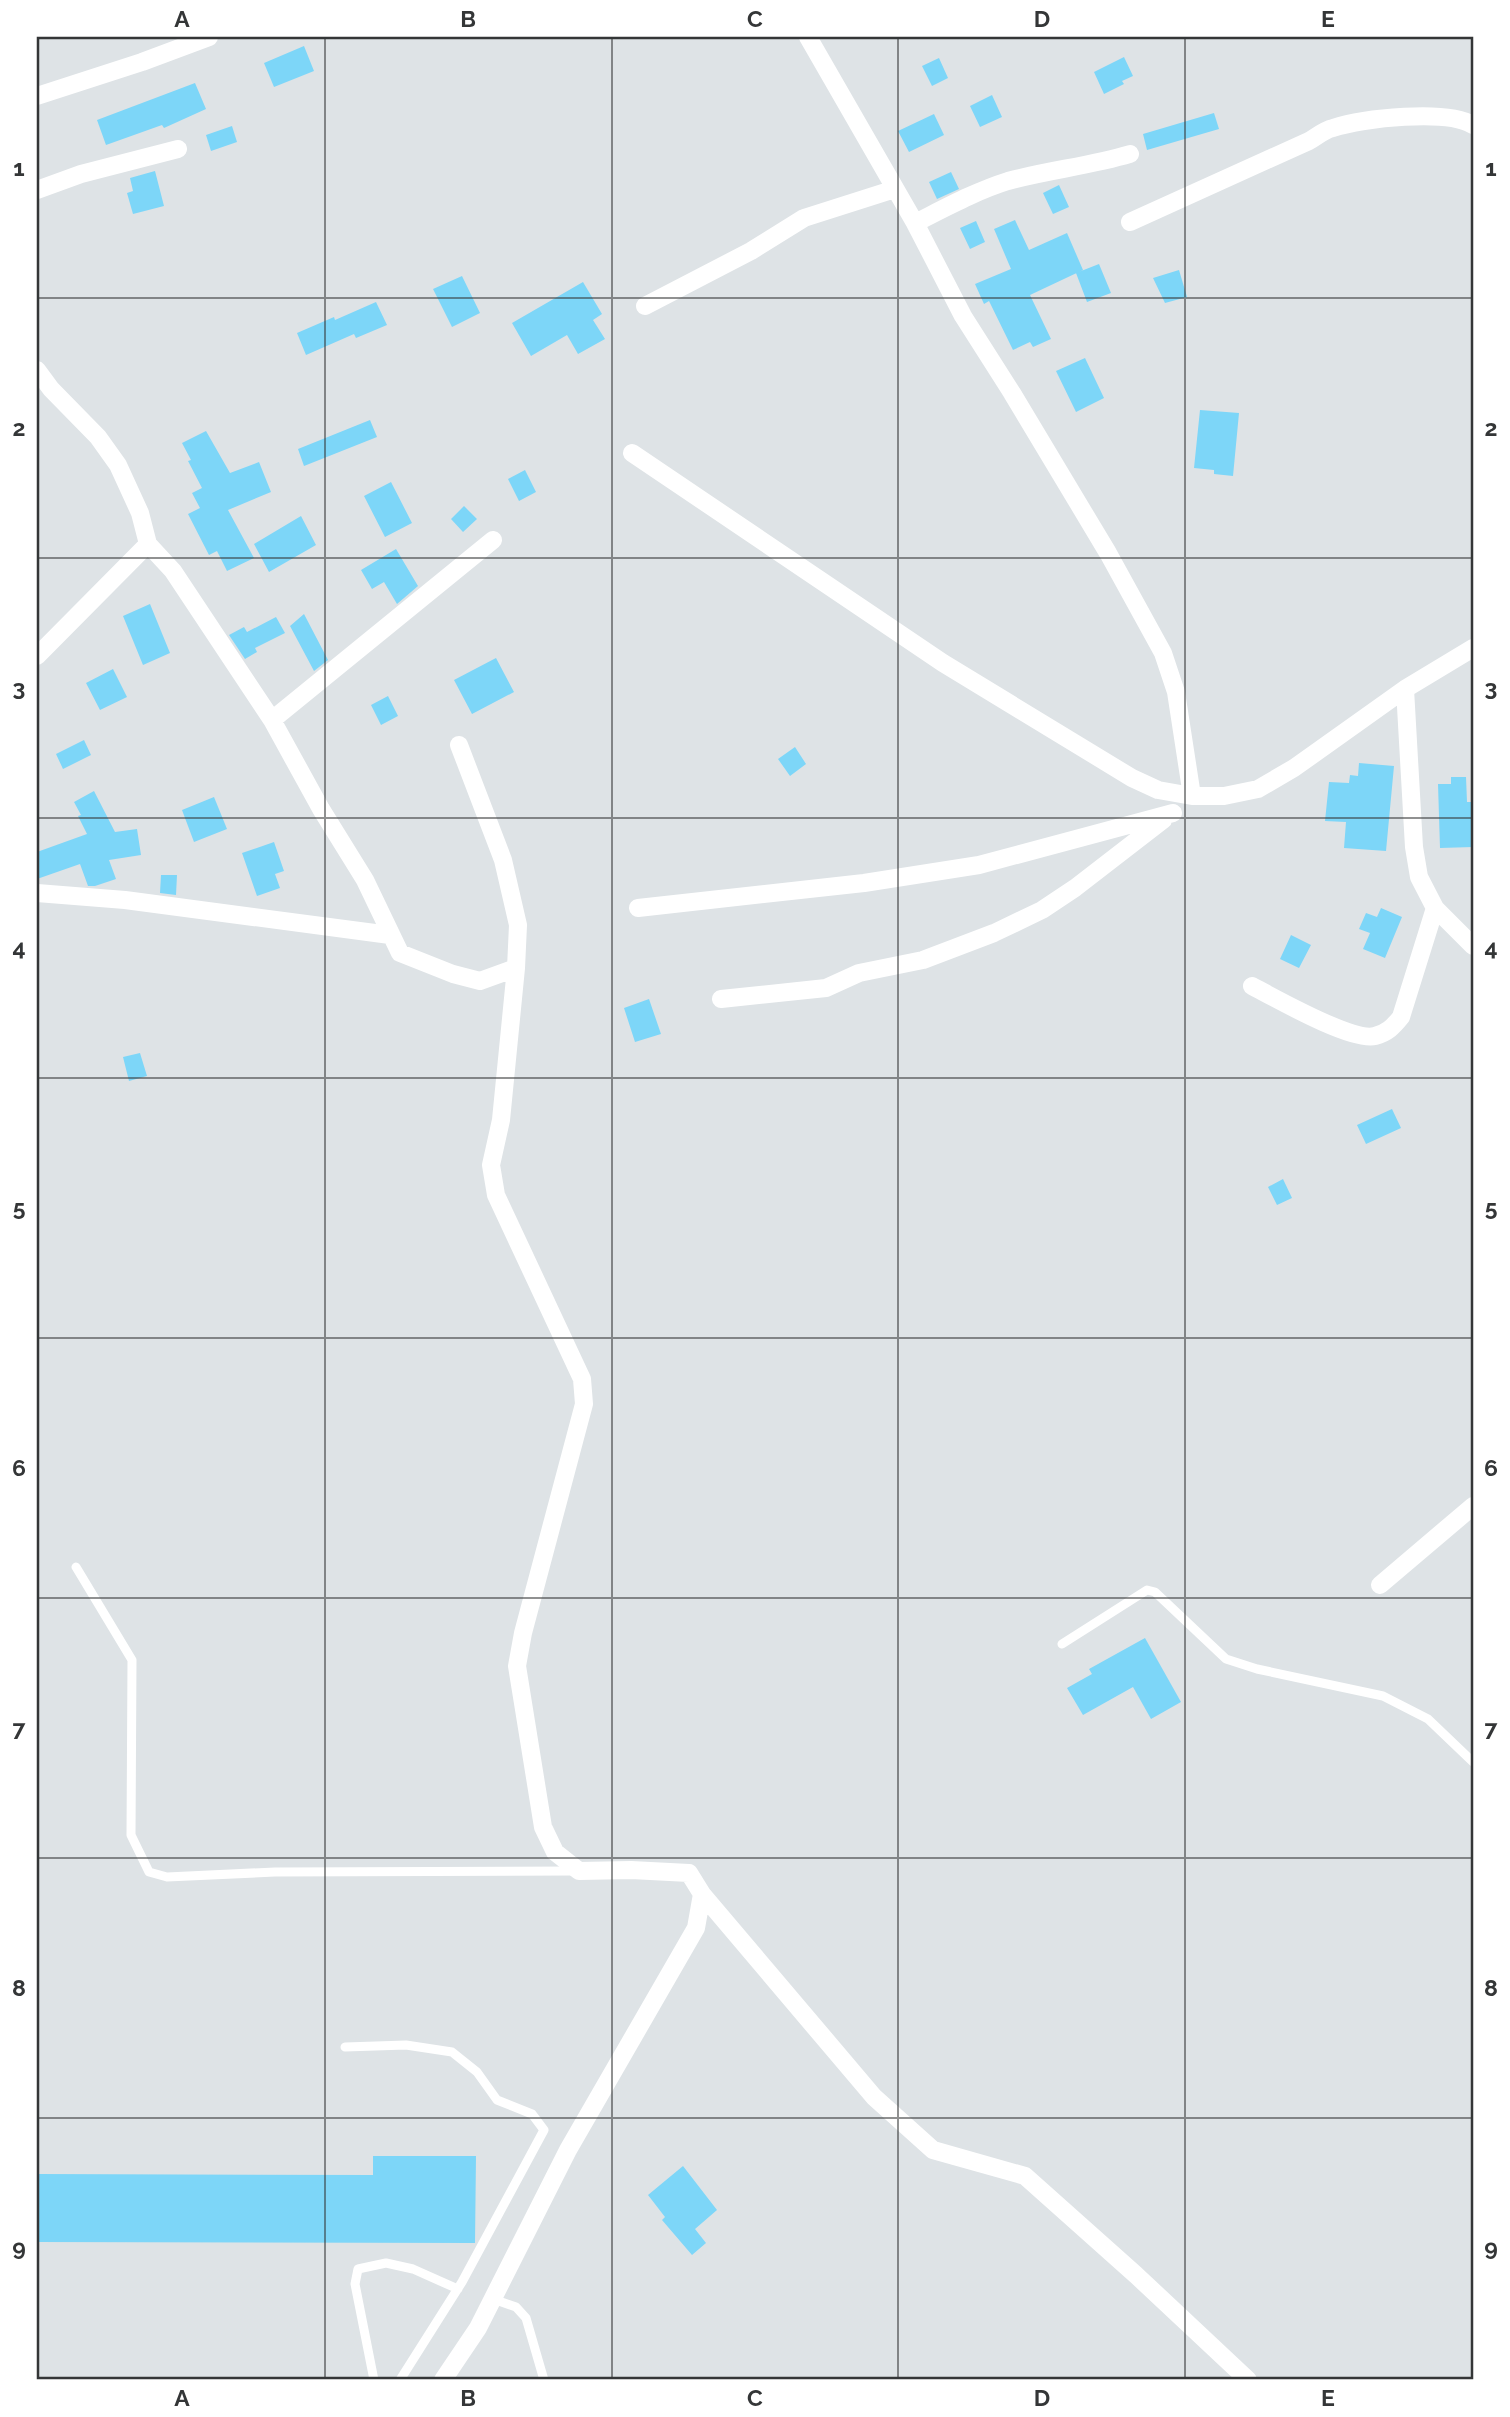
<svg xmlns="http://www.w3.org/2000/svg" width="1510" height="2417" viewBox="0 0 1510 2417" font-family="Raleway,sans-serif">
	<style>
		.building { fill: #7dd6f8 }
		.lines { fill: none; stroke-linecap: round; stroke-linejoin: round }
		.service { stroke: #fff; stroke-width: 9 }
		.minor { stroke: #fff; stroke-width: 18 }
		.grid { fill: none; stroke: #343637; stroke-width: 2; stroke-opacity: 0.55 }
		.neatline { fill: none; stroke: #343637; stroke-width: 2.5 }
		.grid-label { font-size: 23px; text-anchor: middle; font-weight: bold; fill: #343637 }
	</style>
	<rect width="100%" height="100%" fill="#dee3e6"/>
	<path class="building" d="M304,46L314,71L274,87L264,63Z
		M1124,57L1133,76L1122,81L1124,84L1104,94L1094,72Z
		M939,58L948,78L932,86L922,66Z
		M195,83L206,109L164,128L162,125L106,145L97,120Z
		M992,95L1002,117L980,127L970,106Z
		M1214,113L1219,129L1147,150L1143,134Z
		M934,114L944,135L909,152L898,131Z
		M232,126L237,142L211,151L206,135Z
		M155,171L164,206L133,214L127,193L133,191L130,178Z
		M951,172L959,189L937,199L929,182Z
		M1059,185L1069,207L1053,214L1043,193Z
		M1015,220L1029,250L1067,233L1083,270L1030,295L1051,339L1033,347L1030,342L1013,350L989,301L984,304L975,284L1011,269L994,229Z
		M976,221L985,242L970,249L960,228Z
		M1099,264L1111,293L1087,302L1076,273Z
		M1179,270L1187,297L1165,303L1153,278Z
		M462,276L480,313L452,327L433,289Z
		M583,282L602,314L593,320L605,339L578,354L567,335L531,356L512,323Z
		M376,302L387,325L356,338L354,334L306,355L297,333L334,317L335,320Z
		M1085,358L1104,398L1076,412L1056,371Z
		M1200,410L1239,413L1233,476L1214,474V470L1194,468Z
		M370,420L377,437L304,466L298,449Z
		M206,431L230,473L259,462L271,492L228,510L254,558L227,571L217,551L209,555L188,514L200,508L192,493L202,488L188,461L191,460L182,443Z
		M525,470L536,492L519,501L508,479Z
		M391,482L412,523L385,537L364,496Z
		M464,506L477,519L463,532L451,519Z
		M301,516L316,545L269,572L254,544Z
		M396,549L418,586L397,604L384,582L372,589L361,570Z
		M150,604L170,653L143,665L123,616Z
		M304,614L328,660L314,671L290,626Z
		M276,617L285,633L255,648L257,652L245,659L229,635L244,627L247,632Z
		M496,658L514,692L472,714L454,680Z
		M113,669L127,697L100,710L86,683Z
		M388,696L398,716L381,725L371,705Z
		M84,740L91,755L63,769L56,754Z
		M795,747L806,764L790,776L778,759Z
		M1359,763L1394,766L1386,851L1344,848L1346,822L1325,821L1329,782L1349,783L1350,775L1358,776Z
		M1451,777H1466L1467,802H1473V847L1440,848L1438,784H1451Z
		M94,791L115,832L137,829L141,855L109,860L116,879L95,886H88L80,864L37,879V852L87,834L78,816L81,815L74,802Z
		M214,797L227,829L194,842L182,810Z
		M274,842L284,871L275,874L280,888L257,896L242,853Z
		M161,875H177L176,895L160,893Z
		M1381,908L1402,917L1385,958L1363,949L1370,933L1359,929L1366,913L1377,917Z
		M1291,935L1311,945L1299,968L1280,959Z
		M649,999L661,1034L635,1042L624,1008Z
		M140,1053L147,1076L129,1081L123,1057Z
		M1392,1109L1401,1128L1366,1144L1357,1125Z
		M1283,1179L1292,1198L1277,1205L1268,1187Z
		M1145,1638L1181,1702L1151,1719L1133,1687L1083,1715L1067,1688L1092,1674L1089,1669Z
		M373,2156H476L475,2243L37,2242V2174L373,2175Z
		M683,2166L717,2210L695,2229L706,2243L692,2255L662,2220L665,2217L648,2195Z"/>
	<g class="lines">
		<path class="service" d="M76,1567L132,1660L131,1835L149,1872L167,1877L275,1872L574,1871
			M1062,1644L1147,1590L1155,1592L1226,1659L1257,1669L1383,1696L1428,1719L1473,1762
			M345,2047L406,2045L452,2052L477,2072L497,2100L532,2114L544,2130L462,2282L400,2380
			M493,2299L516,2307L526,2318L544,2380
			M374,2380L355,2284L358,2269L386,2263L413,2269L458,2289"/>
		<path class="minor" d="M808,37L915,223L963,316L1012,393L1108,553L1163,653L1176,692L1192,796H1224L1258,789L1294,768L1405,689L1473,648
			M37,96L142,62L209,37
			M37,190L81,174L178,149
			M1130,222L1309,141C1316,137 1324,130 1333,128C1363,118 1447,109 1473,125
			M915,223C945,208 976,191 1008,181C1048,170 1090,166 1130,154
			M645,306L751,251L804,218L895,189
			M37,370L51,389L98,437L118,465L140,513L148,544L173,571L272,720L321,809L365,880L400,953L453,974L480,981L516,968L501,1120L491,1165L496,1195L582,1379L584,1404L523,1633L517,1666L543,1827L555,1852L579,1871L631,1870L689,1873L702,1894L696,1928L568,2150L478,2328L443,2380
			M632,453L943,663L1132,778L1158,790L1192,796
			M37,656L148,544
			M1405,689L1414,847L1419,877L1435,908L1473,946
			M272,720L493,540
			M459,745L503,860L518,925L516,968
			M37,893L125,900L390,935
			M638,908L864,883L979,865L1173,813
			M1252,986C1275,998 1352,1042 1375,1036C1387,1033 1393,1027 1401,1017L1435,908
			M721,999L826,988L859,973L923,960L994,933L1042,910L1075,888L1163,820
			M1380,1585L1473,1506
			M702,1894L874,2097L933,2150L1025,2176L1136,2275L1248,2380"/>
	</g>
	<path class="grid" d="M325,37V2380M612,37V2380M898,37V2380M1185,37V2380M37,298H1473M37,558H1473M37,818H1473M37,1078H1473M37,1338H1473M37,1598H1473M37,1858H1473M37,2118H1473"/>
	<rect width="1510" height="2417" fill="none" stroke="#ffffff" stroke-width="77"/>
	<rect x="38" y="38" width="1434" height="2340" class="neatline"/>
	<g class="grid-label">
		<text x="182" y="27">A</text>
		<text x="468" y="27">B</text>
		<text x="755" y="27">C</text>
		<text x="1042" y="27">D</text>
		<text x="1328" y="27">E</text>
		<text x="19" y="176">1</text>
		<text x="1491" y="176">1</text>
		<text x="19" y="436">2</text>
		<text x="1491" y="436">2</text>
		<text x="19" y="696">3</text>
		<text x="1491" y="696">3</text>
		<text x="19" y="956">4</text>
		<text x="1491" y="956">4</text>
		<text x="19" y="1216">5</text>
		<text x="1491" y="1216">5</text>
		<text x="19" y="1476">6</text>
		<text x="1491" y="1476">6</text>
		<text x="19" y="1736">7</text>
		<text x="1491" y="1736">7</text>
		<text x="19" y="1996">8</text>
		<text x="1491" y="1996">8</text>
		<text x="19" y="2256">9</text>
		<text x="1491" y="2256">9</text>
		<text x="182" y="2406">A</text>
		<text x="468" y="2406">B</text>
		<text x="755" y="2406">C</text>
		<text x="1042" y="2406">D</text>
		<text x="1328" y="2406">E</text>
	</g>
</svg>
